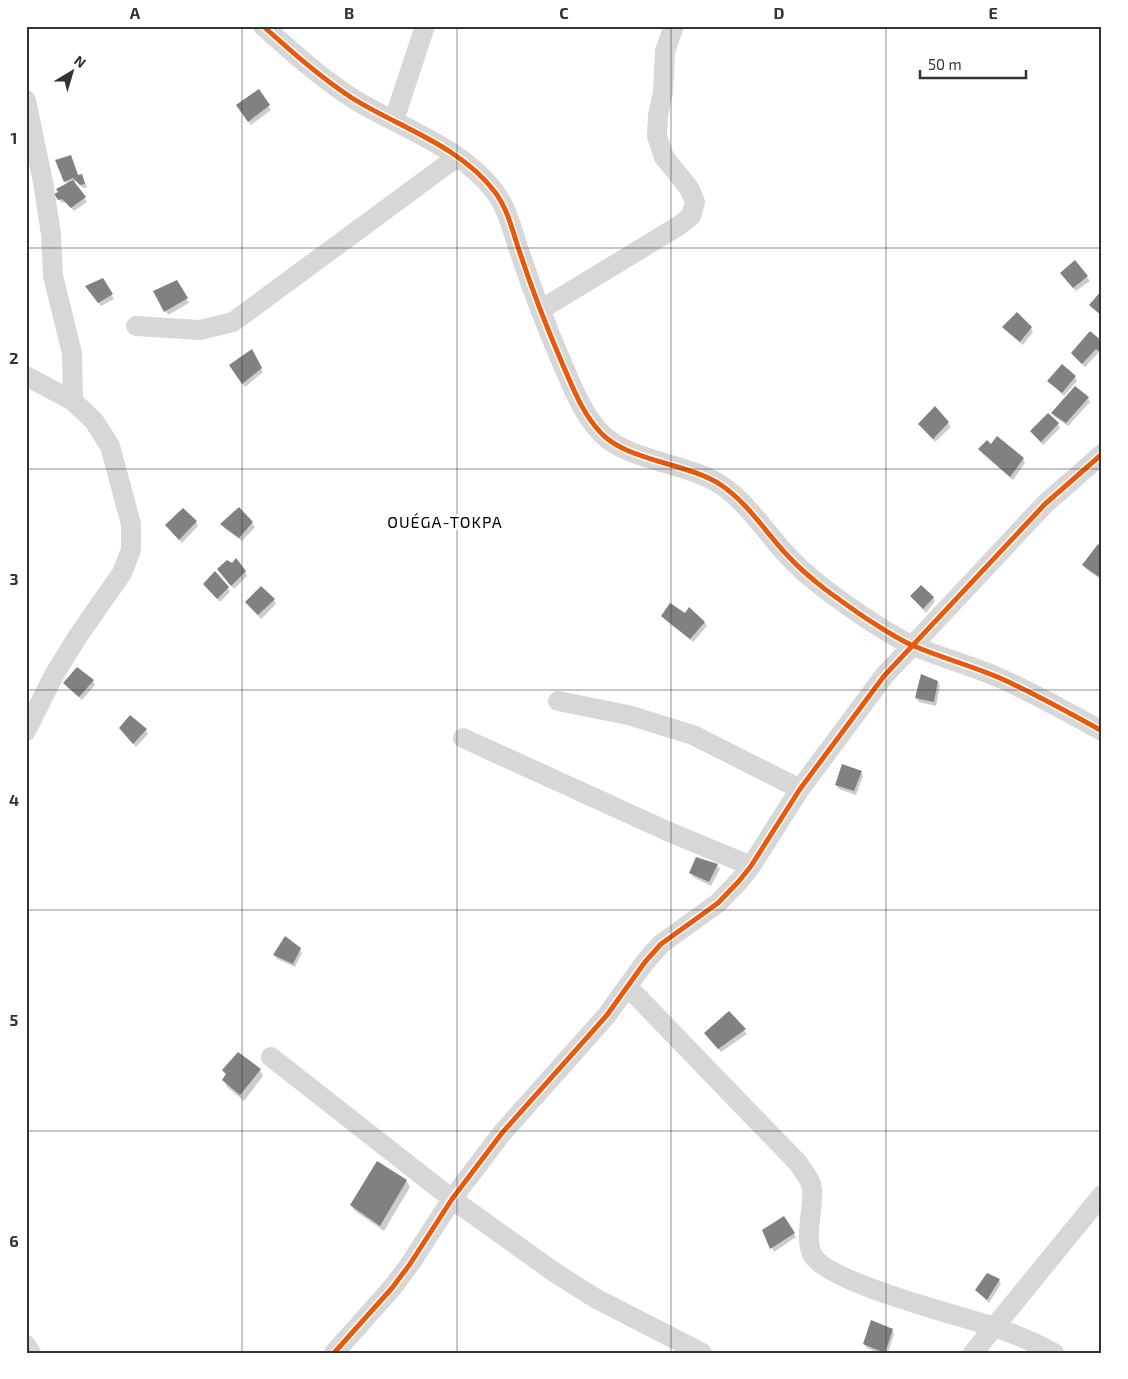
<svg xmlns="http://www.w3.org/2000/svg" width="1128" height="1379" viewBox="0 0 1128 1379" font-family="'Exo 2',sans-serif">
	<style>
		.shadow { fill: #0003 }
		.building { fill: #818181 }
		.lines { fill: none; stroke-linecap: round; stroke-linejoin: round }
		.minor { stroke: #d7d7d7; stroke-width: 20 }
		.cycleway-casing { stroke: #fff; stroke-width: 8 }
		.cycleway { stroke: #e8590c; stroke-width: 5 }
		.grid { fill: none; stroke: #333; stroke-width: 1; stroke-opacity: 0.55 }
		.labels { text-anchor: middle; stroke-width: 5; stroke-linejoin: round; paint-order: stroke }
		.quarter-label { font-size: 16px; letter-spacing: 1px; fill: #000; stroke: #fff }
		.neatline { fill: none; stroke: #333; stroke-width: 2 }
		.grid-label { font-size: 16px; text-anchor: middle; font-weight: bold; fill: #333 }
	</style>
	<rect width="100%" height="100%" fill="#fff"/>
	<path class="shadow" d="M259,90L271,110L251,125L240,110Z
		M71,156L78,176L84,180L87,188H83L76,181L74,182L87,202L74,211L66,202L62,203L58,198L67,185L57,161Z
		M1075,262L1090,281L1076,291L1064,277Z
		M103,280L114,299L101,306L89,290Z
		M176,281L189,303L168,315L155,291Z
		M1004,327L1031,328L1033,332L1023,345L1006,331Z
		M1102,343V355L1099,352L1085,367L1072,354Z
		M251,351L263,372L245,387L233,370Z
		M1075,377L1077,381L1064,396L1049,381Z
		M1088,398L1090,402L1068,426L1055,417L1052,413Z
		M935,408L951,427L935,442L920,425Z
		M1058,424L1060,428L1043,445L1031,432Z
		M991,446L1023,459L1025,463L1013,480L982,453L980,449Z
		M196,522L198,526L182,543L166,525Z
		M252,523L255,527L242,541L224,528L222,525Z
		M1102,549V580L1086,569L1084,565Z
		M218,570L245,571L247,576L234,589Z
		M204,584L228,588L230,592L220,602Z
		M912,596L933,597L935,601L926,613Z
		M274,600L276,604L261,619L249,606Z
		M685,615L704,622L707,626L693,642L665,620L663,616Z
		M78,668L93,681L95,685L82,700L67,687L65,683Z
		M938,682L940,686L936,706L919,702L916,698Z
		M120,728L146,730L148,734L136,747Z
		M861,772L863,776L856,795L839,789L836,785Z
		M717,865L720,869L711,886L693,877L691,873Z
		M300,949L302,953L295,967L277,959L275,955Z
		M728,1012L747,1034L721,1052L705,1034Z
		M223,1070H260L263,1076L244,1101L227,1087L224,1080L227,1076Z
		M406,1180L410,1187L384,1231L355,1211L351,1205Z
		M784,1218L796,1237L774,1252L764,1230Z
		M999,1280L1001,1284L989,1303L976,1290Z
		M892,1330L894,1334L888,1353H878L867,1348L864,1344Z"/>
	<path class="building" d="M259,89L270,105L248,122L236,105Z
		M71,155L78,175L82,174L85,184L80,185L73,178L64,182L55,160Z
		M73,180L86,197L71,208L62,199L58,200L54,194L58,192L56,189Z
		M1075,260L1088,276L1073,288L1060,273Z
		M103,278L113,294L98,303L85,286Z
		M177,280L188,298L164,312L153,291Z
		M1102,290V316L1089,305Z
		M1017,312L1032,327L1020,342L1002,327Z
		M1090,331L1102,341V354L1096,349L1082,364L1071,353Z
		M252,349L262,368L242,384L229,365Z
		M1062,364L1076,376L1062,393L1047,381Z
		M1075,386L1089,397L1066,423L1051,413Z
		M935,406L949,422L933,439L918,424Z
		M1048,413L1059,423L1041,442L1030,431Z
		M997,436L1024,458L1010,477L978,449L987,440L991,444Z
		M239,507L253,522L239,538L220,524Z
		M183,508L197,521L179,540L165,525Z
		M1098,544L1102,547V579L1082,565Z
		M236,558L246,571L231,586L217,569L227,560L232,563Z
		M215,571L229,587L217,599L203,584Z
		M921,585L934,597L923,609L910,596Z
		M261,586L275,599L258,615L245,602Z
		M670,603L685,613L689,607L705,622L690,639L661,616Z
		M77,667L94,680L79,697L63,683Z
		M921,674L938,681L934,702L915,698Z
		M130,715L147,729L133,744L119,728Z
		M842,764L862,771L854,791L835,785Z
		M696,857L718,864L709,882L689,873Z
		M285,936L301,948L293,964L273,955Z
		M729,1011L746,1029L718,1049L704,1033Z
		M238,1052L261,1069L240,1095L222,1080L226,1074L222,1070Z
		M377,1161L407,1180L380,1226L350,1205Z
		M784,1216L795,1233L770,1249L762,1230Z
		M987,1273L1000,1279L987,1300L975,1290Z
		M871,1320L893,1329L885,1353L863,1344Z"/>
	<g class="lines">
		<path class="minor" d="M263,26C292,52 320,77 352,98C400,128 459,145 495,192C509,211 513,234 521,256C533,292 547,328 562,363C573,388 582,413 601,433C627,461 688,463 721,485C748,503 766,533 788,556C809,579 838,599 864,617C880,627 897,639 914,646C942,658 972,666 1000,678C1035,694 1068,712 1102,731
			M26,100L43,182L51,234L53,276L72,353L73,401
			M394,120L425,26
			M540,310L680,225L691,216L695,202L689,188L664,157L657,136L658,116L663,92L665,51L674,26
			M136,326L200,330L233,322L457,157
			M26,376L73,401L94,421L110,446L131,524V550L122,573L78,636L54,675L26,731
			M558,701L628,715L693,735L800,789
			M463,738L667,831L751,866
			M628,987L798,1163C803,1171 811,1179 812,1189C814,1208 804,1236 812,1254C825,1282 958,1315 991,1326C1013,1333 1034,1342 1054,1353
			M271,1057L452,1199L554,1272L595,1298L702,1353
			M26,1345L31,1353
			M334,1353L392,1288L410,1264L452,1199L502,1133L607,1015L645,962L661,944L718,903L739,881L751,866L800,789L884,676L1045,504L1102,454
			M973,1353L1102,1195"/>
		<defs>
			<path id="cycleway" d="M263,26C292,52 320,77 352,98C400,128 459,145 495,192C509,211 513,234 521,256C533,292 547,328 562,363C573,388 582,413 601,433C627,461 688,463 721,485C748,503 766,533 788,556C809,579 838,599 864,617C880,627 897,639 914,646C942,658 972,666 1000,678C1035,694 1068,712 1102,731
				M334,1353L392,1288L410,1264L452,1199L502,1133L607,1015L645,962L661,944L718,903L739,881L751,866L800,789L884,676L1045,504L1102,454"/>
		</defs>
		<use href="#cycleway" class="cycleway-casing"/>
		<use href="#cycleway" class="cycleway"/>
	</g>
	<path class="grid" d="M242,26V1353M457,26V1353M671,26V1353M886,26V1353M26,248H1102M26,469H1102M26,690H1102M26,910H1102M26,1131H1102"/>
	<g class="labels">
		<g class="quarter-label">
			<text x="445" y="528">OUÉGA-TOKPA</text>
		</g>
	</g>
	<rect width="1128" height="1379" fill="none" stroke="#ffffff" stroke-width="55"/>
	<g transform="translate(72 72) rotate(38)" stroke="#ffffff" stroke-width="4" paint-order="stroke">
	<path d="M0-4L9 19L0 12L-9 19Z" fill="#333333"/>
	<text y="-8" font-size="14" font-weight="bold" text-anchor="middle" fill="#333333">N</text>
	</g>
	<path d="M920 70v8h106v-8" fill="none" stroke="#333333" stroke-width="2.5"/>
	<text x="928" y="70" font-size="15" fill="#333333" stroke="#ffffff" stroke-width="4" paint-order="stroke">50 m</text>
	<rect x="28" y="28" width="1072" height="1324" class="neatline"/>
	<g class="grid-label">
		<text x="135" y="19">A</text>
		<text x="349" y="19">B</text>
		<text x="564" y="19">C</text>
		<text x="779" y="19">D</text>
		<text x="993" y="19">E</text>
		<text x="14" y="144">1</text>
		<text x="14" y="364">2</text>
		<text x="14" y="585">3</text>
		<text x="14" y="806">4</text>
		<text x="14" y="1026">5</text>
		<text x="14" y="1247">6</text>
	</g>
</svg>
